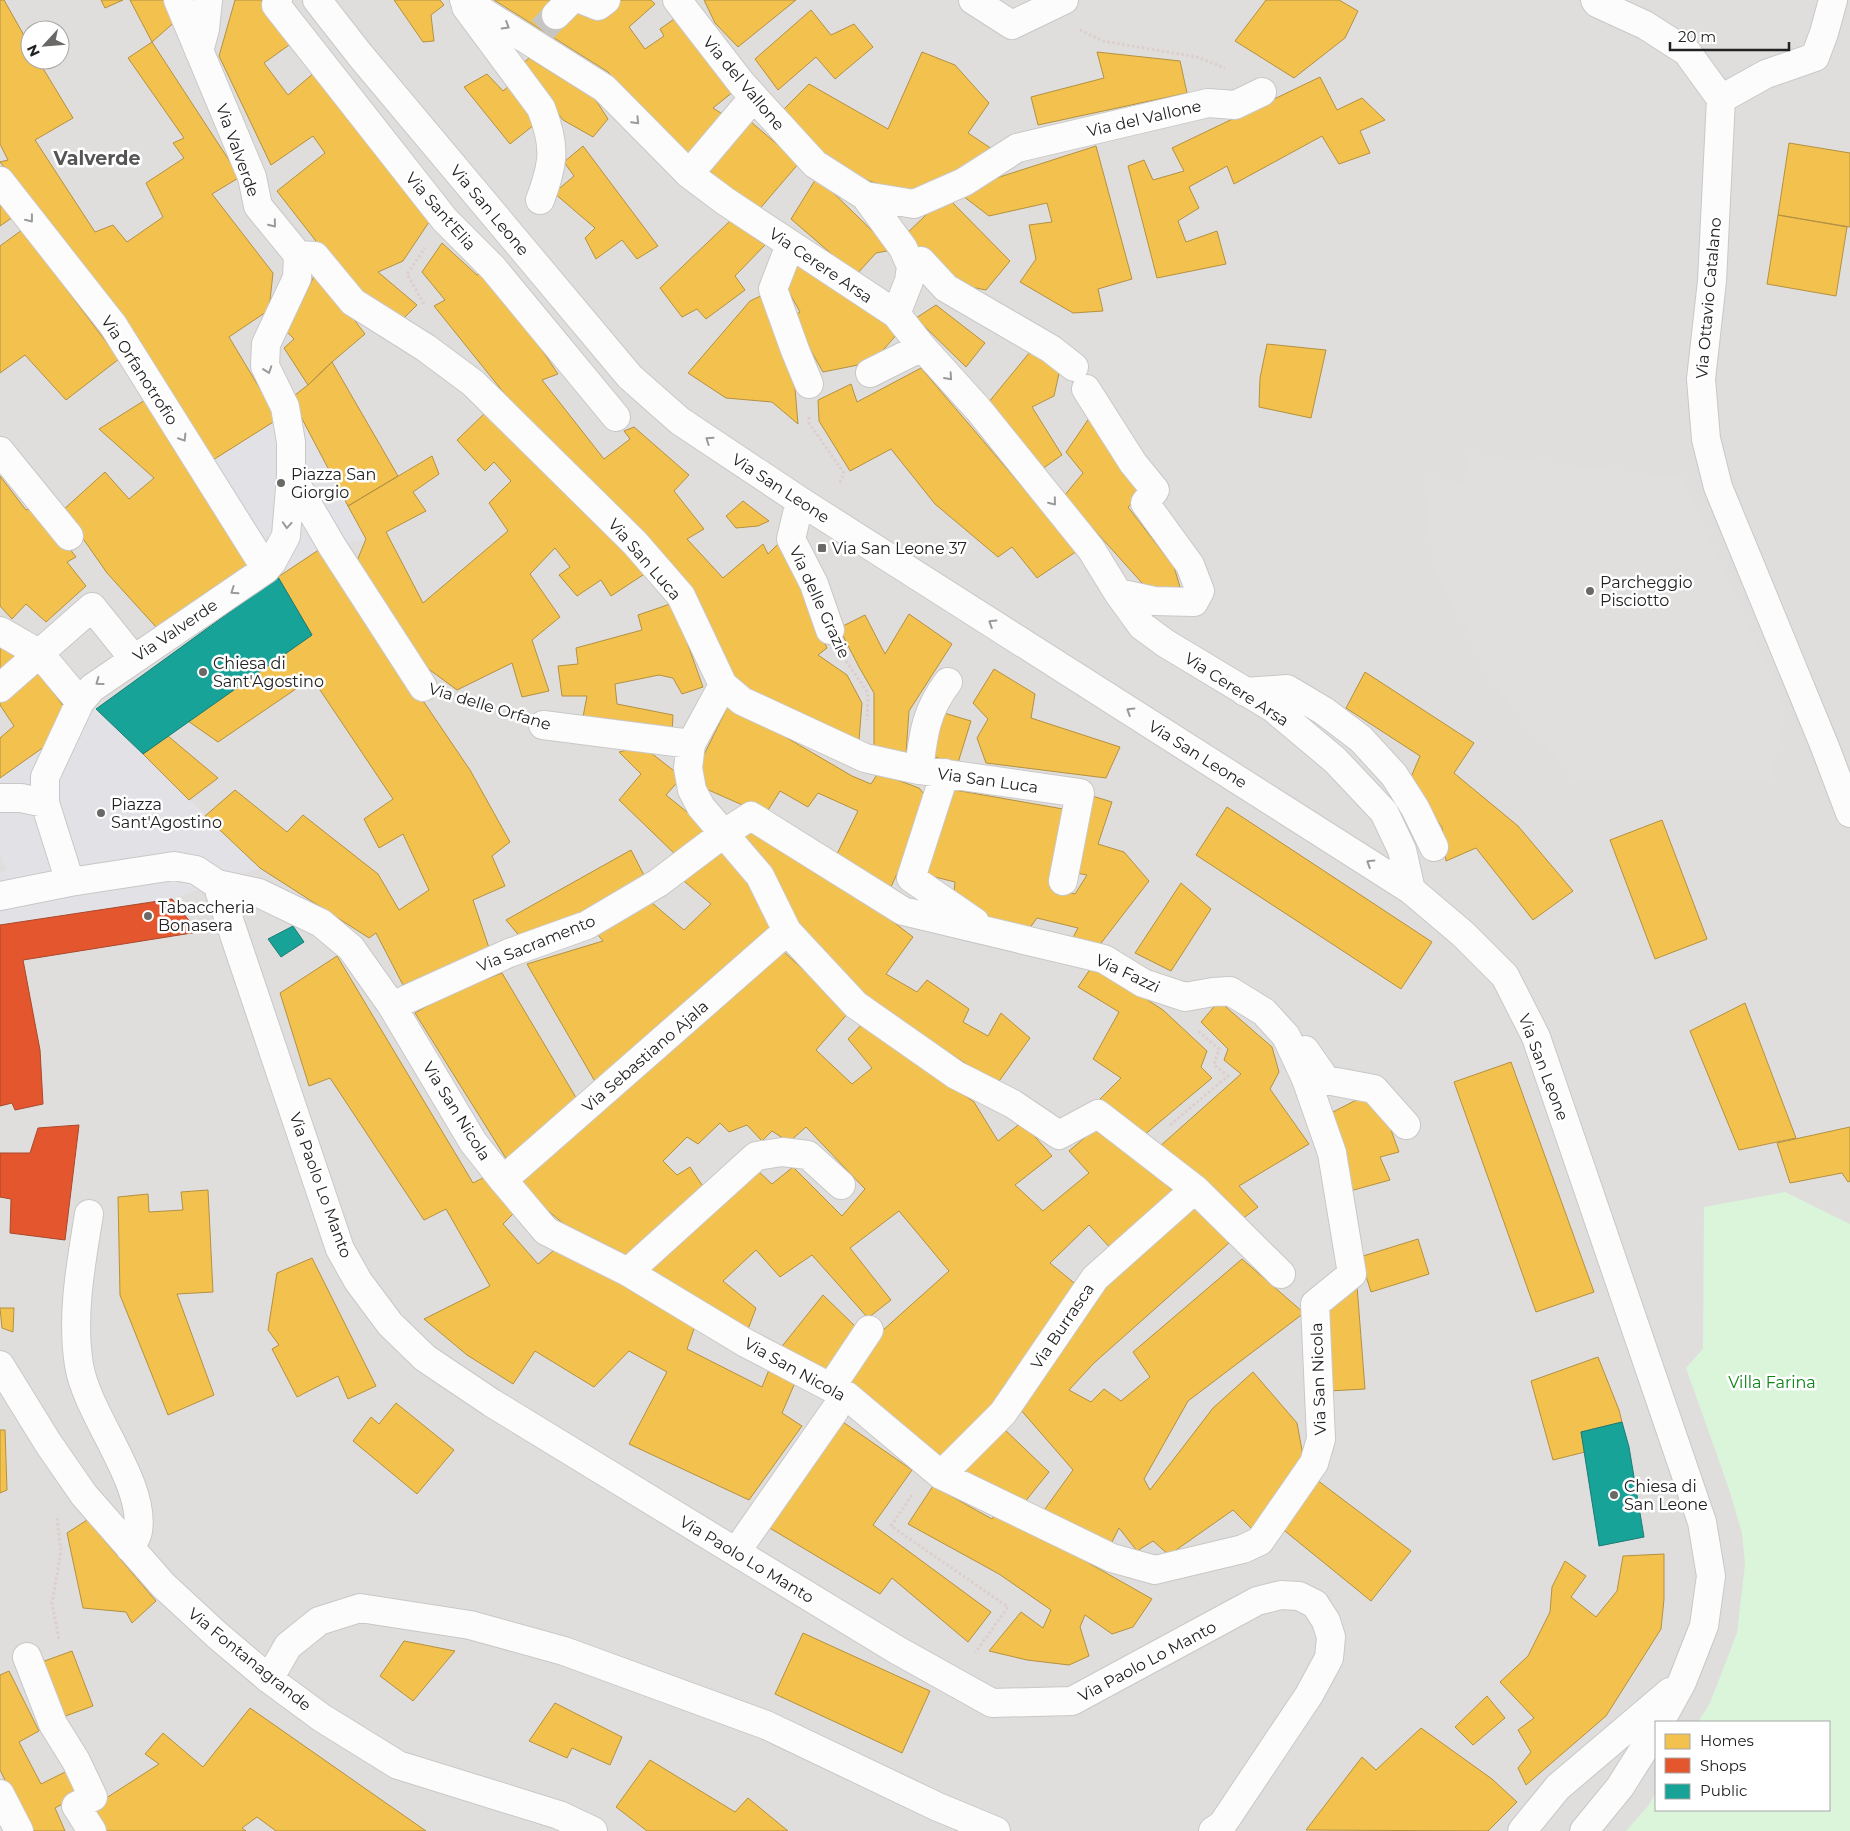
<svg xmlns="http://www.w3.org/2000/svg" width="1850" height="1831" viewBox="0 0 1850 1831" font-family="Montserrat,sans-serif">
	<style>
		.residential { fill: #dfdedc; fill-rule: evenodd }
		.park { fill: #daf5da }
		.parking { fill: #e0dfde }
		.plaza { fill: #e2e1e5 }
		.homes { fill: #f2c14e; stroke: #b49141 }
		.shops { fill: #e4572e; stroke: #aa472a }
		.public { fill: #17a398; stroke: #1a7c75 }
		.lines { fill: none; stroke-linecap: round; stroke-linejoin: round }
		.minor-tunnel { stroke: #c7c5c3; stroke-width: 28; stroke-dasharray: 28 14; stroke-linecap: butt }
		.minor-casing { stroke: #c9c8c7; stroke-width: 30 }
		.path { stroke: #dccecd; stroke-width: 3; stroke-dasharray: 2.5 2.5; stroke-linecap: butt }
		.minor { stroke: #fdfcfc; stroke-width: 28 }
		.oneway { stroke: #9a9a9a }
		.poi-dot { fill: #6a6968; stroke: #fff; stroke-width: 2 }
		.labels { text-anchor: middle; stroke-width: 5; stroke-linejoin: round; paint-order: stroke }
		.street-label { font-size: 16px; fill: #222; stroke: #fff }
		.poi-label { font-size: 16px; fill: #222; stroke: #fff; text-anchor: start }
		.park-label { font-size: 16px; fill: #0c8416; stroke: #fff }
		.quarter-label { font-size: 19px; font-weight: bold; fill: #555; stroke: #fff }
	</style>
	<rect width="100%" height="100%" fill="#f0eeeb"/>
	<path class="residential" d="M0,0H1850V1831H0ZM30,30H60V60H30ZM1656,1722H1829V1810H1656Z"/>
	<path class="park" d="M1785,1192L1850,1224V1831H1626L1648,1806L1656,1792V1810H1829V1722H1698L1710,1703L1737,1633L1745,1564L1742,1533L1728,1486L1686,1368L1703,1349L1704,1207Z"/>
	<path class="parking" d="M1467,454L1682,478L1786,709L1769,782L1577,781L1495,686L1433,563L1424,478L1465,483Z"/>
	<path class="plaza" d="M291,398L366,539L320,549L278,577L272,562L213,460L278,419Z
		M80,702L96,709L104,716L260,868L172,899L0,925V872L6,870L0,853V778L51,742Z"/>
	<path class="homes" d="M0,0H4L30,46V60H38L73,118L35,140L95,232L113,225L127,242L163,217L146,183L184,158L173,143L184,138L128,58L152,42L240,177L212,194L273,273L269,310L229,337L278,419L213,460L120,311L0,162L8,160L0,144Z
		M101,0H123L105,8Z
		M130,0H168L178,19L152,42Z
		M235,0H263L296,40L264,63L288,95L315,72L433,216L403,261L378,272L417,305L404,318L361,299L277,191L325,153L313,136L271,165L219,56Z
		M394,0H440L444,5L431,15L434,41L423,42Z
		M494,0H555L578,7L597,17L620,0H651L655,4L629,27L645,49L664,36L660,29L677,17L739,87L713,108L727,117L692,159L608,72Z
		M704,0H796L738,47L715,23Z
		M1266,0H1339L1358,11L1345,38L1294,78L1235,41Z
		M811,10L831,35L854,24L873,47L835,79L816,57L778,90L755,59Z
		M922,52L955,65L989,103L968,133L995,151L937,190L907,194L861,178L834,167L779,114L809,84L888,129Z
		M1097,52L1180,61L1187,93L1038,125L1031,97L1104,78Z
		M529,58L595,99L608,119L593,137L563,120L521,65Z
		M487,74L503,91L510,85L539,121L510,144L464,87Z
		M1320,77L1337,110L1362,98L1385,120L1360,131L1370,153L1339,164L1322,136L1234,184L1227,166L1189,187L1199,208L1178,221L1186,242L1217,231L1226,264L1157,278L1128,166L1144,160L1153,180L1184,171L1172,148Z
		M744,116L799,163L757,212L703,165Z
		M1789,143L1850,153V227L1778,215Z
		M583,146L658,246L637,259L622,240L596,259L585,238L595,228L554,193L574,176L564,162Z
		M1096,146L1132,279L1098,289L1103,311L1073,313L1020,282L1036,259L1029,225L1052,222L1047,203L989,216L963,196L981,183Z
		M817,177L892,250L876,253L856,275L791,219Z
		M946,196L1010,261L986,290L950,283L905,235Z
		M0,200L13,217L0,226Z
		M1778,215L1847,227L1836,296L1767,284Z
		M730,221L765,245L735,276L745,290L706,319L697,309L682,317L660,288Z
		M22,230L119,359L66,400L25,355L0,373V246Z
		M442,243L477,275L489,271L558,374L542,380L604,459L630,439L624,431L634,427L689,475L674,491L704,529L687,539L723,578L763,544L768,554L780,542L827,648L818,655L847,675L862,703L859,740L750,691L729,673L434,306L445,300L422,272Z
		M794,257L854,297L897,334L873,362L823,372L792,317L800,312L784,283Z
		M316,272L339,300L365,334L332,362L308,385L284,348L294,339L287,332Z
		M767,293L793,366L798,424L772,402L726,398L688,373L750,301Z
		M936,305L985,343L966,367L916,318Z
		M1267,344L1326,350L1311,418L1259,407L1260,378Z
		M1030,352L1060,369L1054,396L1032,407L1062,455L1042,469L988,403Z
		M332,362L398,476L348,506L291,398L308,385Z
		M921,368L1077,551L1037,578L1012,547L998,557L935,504L891,449L850,471L819,421L818,400L851,384L857,402Z
		M145,400L251,562L156,627L107,573L63,510L105,472L129,499L154,478L99,429Z
		M485,413L596,514L646,573L611,596L601,580L577,596L559,575L570,567L555,548L530,574L560,617L532,640L549,691L522,697L512,663L457,690L415,659L354,568L366,539L348,506L432,456L439,474L413,492L426,511L386,532L423,603L508,531L489,503L511,481L494,462L485,471L457,440Z
		M1092,414L1144,494L1128,507L1174,567L1180,587L1151,593L1064,496L1083,473L1066,452Z
		M0,476L26,510L37,506L76,557L67,562L86,586L46,622L26,604L12,619L0,606Z
		M743,501L769,521L758,526L736,528L726,516Z
		M320,549L470,770L510,842L492,856L505,886L473,900L489,948L403,985L376,933L369,938L260,868L205,816L235,790L287,832L303,815L378,874L399,910L429,890L403,834L379,848L364,819L393,799L312,678L218,742L188,721L312,635L278,577Z
		M673,603L703,687L682,694L673,678L659,675L615,684L617,704L673,715L672,733L583,717L587,696H562L558,666L578,664L576,648L642,630L638,615Z
		M909,614L952,644L909,711L906,754L874,751V693L859,667L839,628L865,615L885,654Z
		M0,643L20,654L0,670Z
		M994,669L1035,694L1031,718L1120,747L1106,778L986,763L977,738L988,719L973,703Z
		M38,671L64,707L51,742L0,778V738L14,726L0,705V702Z
		M1365,672L1474,743L1454,773L1518,826L1573,891L1533,920L1476,848L1446,861L1442,827L1408,784L1420,756L1346,708Z
		M729,704L852,776L871,784L878,773L919,788L930,801L891,887L835,858L858,811L818,793L808,807L780,791L765,815L704,788L698,767Z
		M944,713L971,721L957,766L929,754Z
		M168,736L218,778L189,800L143,754Z
		M642,746L682,777L666,795L708,829L679,858L619,800L641,774L619,752Z
		M949,789L1069,810L1053,889L1075,894L1087,875L1071,872L1089,795L1112,802L1098,844L1124,852L1149,881L1098,947L1072,939L1078,928L1037,918L1029,929L1013,928L986,916L954,893L955,882L927,875Z
		M1227,807L1432,942L1401,989L1196,855Z
		M1662,820L1707,939L1655,959L1610,840Z
		M754,831L862,898L913,937L886,974L917,992L927,980L969,1009L963,1022L988,1036L1001,1013L1030,1038L997,1084L870,1001L780,905L740,839Z
		M720,847L744,873L775,933L597,1085L527,964L603,941L594,930L645,897L684,930L711,904L678,876Z
		M631,850L648,883L522,939L506,920Z
		M1181,883L1211,909L1171,971L1135,953Z
		M782,950L849,1012L816,1050L852,1084L872,1068L848,1039L863,1023L974,1102L998,1141L1022,1122L1052,1156L1015,1185L1043,1211L1089,1173L1069,1151L1101,1124L1175,1193L1115,1253L1089,1225L1050,1263L1079,1287L992,1406L941,1459L845,1380L882,1331L949,1271L899,1211L850,1248L891,1300L868,1318L812,1255L780,1277L756,1250L723,1281L756,1308L747,1332L647,1268L756,1169L772,1184L793,1167L842,1216L865,1189L806,1127L789,1142L772,1131L762,1141L747,1125L729,1132L720,1123L698,1144L687,1137L663,1161L677,1175L690,1167L706,1191L634,1259L564,1224L513,1182Z
		M337,956L473,1183L489,1175L513,1214L503,1224L538,1264L554,1250L618,1279L695,1326L687,1349L762,1387L771,1365L797,1378L782,1413L802,1426L749,1500L629,1444L667,1372L629,1351L594,1387L535,1351L513,1384L467,1355L424,1319L490,1286L446,1209L424,1220L330,1078L309,1086L280,993Z
		M1093,965L1163,1010L1207,1051L1201,1067L1212,1078L1143,1136L1096,1103L1121,1078L1093,1059L1119,1012L1078,987Z
		M502,973L578,1101L507,1160L415,1013L448,994Z
		M1219,1001L1272,1047L1279,1072L1270,1089L1309,1144L1239,1186L1258,1207L1241,1220L1159,1147L1241,1074L1224,1060L1228,1049L1201,1022Z
		M1745,1003L1796,1138L1739,1150L1690,1031Z
		M1511,1062L1594,1292L1536,1312L1454,1082Z
		M1364,1096L1387,1119L1399,1152L1380,1157L1390,1180L1350,1191L1331,1113Z
		M1850,1127V1181L1848,1182L1842,1173L1790,1183L1777,1143Z
		M208,1190L213,1292L177,1294L214,1395L168,1415L120,1295L118,1197L148,1194L149,1212L183,1210L181,1192Z
		M1193,1207L1229,1243L1094,1363L1069,1390L1091,1402L1104,1389L1121,1401L1150,1377L1133,1352L1242,1259L1304,1313L1188,1401L1144,1479L1150,1490L1213,1408L1253,1372L1297,1423L1304,1461L1255,1532L1233,1510L1169,1555L1153,1541L1137,1551L1119,1528L1109,1548L1042,1513L1073,1470L1020,1409L1101,1284Z
		M1418,1239L1429,1274L1371,1292L1360,1257Z
		M312,1258L376,1386L348,1399L338,1376L297,1397L272,1349L279,1345L268,1330L277,1273Z
		M1357,1286L1365,1389L1329,1391L1328,1309Z
		M823,1295L856,1327L826,1376L779,1350Z
		M0,1308H14L13,1332L2,1328Z
		M1598,1357L1619,1410L1622,1422L1581,1432L1585,1452L1553,1460L1531,1381Z
		M396,1403L454,1450L417,1494L353,1441L371,1417L379,1424Z
		M843,1422L912,1470L873,1525L991,1612L968,1642L892,1578L880,1594L768,1527Z
		M1002,1427L1049,1472L1024,1503L962,1472Z
		M0,1430H5L7,1490L0,1493Z
		M1317,1480L1411,1551L1371,1601L1280,1527Z
		M933,1486L992,1519L997,1511L1152,1599L1133,1627L1112,1634L1085,1615L1080,1627L1089,1656L1069,1665L1027,1660L989,1651L1021,1612L1043,1628L1051,1610L999,1574L908,1524Z
		M87,1520L156,1601L132,1623L126,1612L83,1608L67,1533Z
		M1664,1554V1599L1661,1629L1606,1716L1526,1785L1518,1768L1531,1752L1518,1730L1534,1718L1500,1682L1528,1656L1550,1612L1552,1587L1565,1561L1586,1576L1571,1597L1596,1617L1617,1591L1623,1556Z
		M803,1633L930,1691L902,1753L775,1694Z
		M404,1641L455,1651L413,1701L380,1676Z
		M72,1651L93,1706L60,1718L39,1663Z
		M9,1671L39,1731L19,1742L41,1784L71,1769L82,1793L55,1808L65,1831H30L0,1770V1675Z
		M1487,1696L1505,1718L1473,1745L1455,1727Z
		M555,1703L622,1737L610,1765L572,1748L567,1758L529,1741Z
		M250,1708L426,1831H276L257,1817L242,1828L246,1831H101L86,1811L159,1764L145,1754L163,1733L203,1767Z
		M1421,1728L1492,1779L1517,1802L1488,1831L1306,1830L1362,1757L1376,1770Z
		M650,1760L735,1812L748,1798L788,1831H647L616,1807Z"/>
	<path class="shops" d="M172,899L198,932L23,960L40,1050L43,1104L15,1110L12,1103L0,1106V925Z
		M79,1125L65,1240L10,1233L11,1199L0,1197V1153H30L38,1128Z"/>
	<path class="public" d="M278,577L312,635L143,754L96,709Z
		M293,926L304,942L281,957L268,939Z
		M1622,1422L1629,1447L1644,1537L1599,1546L1581,1432Z"/>
	<g class="lines">
		<path class="minor-tunnel" d="M542,30L556,15"/>
		<defs>
			<path id="minor" d="M278,0L276,5L445,220L493,268L616,417
				M317,0L360,55L630,377L680,421L800,501L1411,890L1463,934L1505,976L1536,1037L1702,1522L1711,1576L1704,1626L1682,1682L1660,1722
				M464,0L604,88L689,174L725,201L896,314L922,347L978,409L1091,549L1118,593L1142,626L1165,643L1273,708L1335,760L1384,812L1402,850L1411,890
				M583,0L598,6L606,0
				M677,0L742,84L815,164L865,196L903,248L911,266L909,281L896,314
				M973,0L1012,25L1064,0
				M1595,0L1597,3L1645,25L1687,52L1721,99L1712,281L1701,379L1706,439L1718,487L1825,747L1850,813
				M466,7L541,108C556,146 554,163 540,200
				M556,15L571,0
				M199,51L205,29L208,0
				M1721,99L1766,74L1815,57L1824,33L1833,0
				M689,174L754,97
				M0,181L113,325L266,569
				M865,196L914,204L964,182L1017,148L1208,103L1235,105L1262,92
				M790,245L773,289L795,350L809,384
				M298,255L315,256L353,302L426,348L473,383L635,543L681,596L723,685L742,701L865,758L919,770L1080,793L1063,881
				M911,266L921,261L946,288L1051,349L1074,367
				M870,373L922,347
				M1086,389L1133,463L1155,490L1145,503L1190,565L1200,591L1194,602L1154,601L1118,593
				M0,451L69,536
				M291,476L332,546L423,687
				M800,501L791,539L814,584L830,630
				M0,631L40,654L80,702
				M723,685L691,744L688,768L692,790L701,807L760,876L787,931L856,1005L956,1075L1013,1104L1059,1135L1098,1114L1195,1189L1281,1274
				M0,688L92,607L133,658
				M1245,692L1287,689L1324,711L1361,739L1394,775L1415,808L1434,847
				M543,725L691,744
				M919,770C923,735 926,710 948,682
				M945,773L911,878L975,922
				M0,798H21L45,803
				M70,882L45,803V777L80,702L92,688L266,569L272,562L286,536L291,476V442L285,407L265,366L266,344L297,278L298,255L258,206L252,177L178,0
				M217,884L340,1249L358,1281L390,1324L425,1358L492,1403L736,1552L897,1650L992,1703L1072,1701L1257,1601L1281,1595L1299,1596L1315,1604L1326,1621L1331,1637L1329,1658L1309,1695L1222,1825L1213,1831
				M0,896L70,882L174,866L196,870L217,884L259,893L321,923L351,948L392,1006L473,1142L503,1180L546,1231L628,1272L744,1342L847,1396L941,1475L1112,1558L1155,1570L1243,1549L1260,1541L1314,1463L1321,1439L1315,1304L1352,1274L1332,1153L1306,1079L1286,1036L1264,1012L1230,991L1213,992L1185,997L1143,983L1104,959L903,911L751,816L723,834L658,883L587,925L509,953L392,1006
				M1305,1050L1326,1080L1374,1089L1406,1125
				M503,1180L787,931
				M89,1214C81,1264 71,1315 79,1365C87,1415 146,1483 138,1531C137,1537 133,1543 130,1548
				M628,1272L756,1156L782,1152L808,1155L841,1185
				M0,1365L48,1443L84,1495L163,1585L217,1635L269,1679L322,1718L398,1765L559,1815L593,1831
				M831,1387L869,1330
				M941,1475L1003,1413L1095,1278L1195,1189
				M736,1552L835,1410
				M27,1657L53,1724L76,1761L93,1797L76,1806L92,1831
				M269,1679L288,1646L319,1621L360,1608L470,1625L564,1651L766,1725L938,1807L996,1831
				M0,1794L19,1831
				M1522,1831L1558,1787L1670,1692
				M1584,1831L1620,1787L1656,1730"/>
		</defs>
		<use href="#minor" class="minor-casing"/>
		<path class="path" d="M1080,30L1103,41L1197,57L1225,68
			M424,304L407,274L425,248
			M809,417V423L844,473L839,484
			M846,661L868,693L867,720
			M455,697L511,715
			M1170,1125L1228,1076L1214,1065L1219,1049L1198,1031
			M912,1495L891,1526L1008,1607L975,1653
			M57,1518L61,1552L52,1603L59,1640"/>
		<use href="#minor" class="minor"/>
	</g>
	<defs><path id="oneway-chevron" d="M-2-3.5L2.5 0L-2 3.5" fill="none" stroke-width="1.6" stroke-linecap="round" stroke-linejoin="round" transform="scale(1.25)"/></defs>
	<g class="oneway">
		<use href="#oneway-chevron" transform="translate(506 26) rotate(31)"/>
		<use href="#oneway-chevron" transform="translate(636 121) rotate(46)"/>
		<use href="#oneway-chevron" transform="translate(30 219) rotate(52)"/>
		<use href="#oneway-chevron" transform="translate(273 224) rotate(51)"/>
		<use href="#oneway-chevron" transform="translate(268 370) rotate(71)"/>
		<use href="#oneway-chevron" transform="translate(949 377) rotate(48)"/>
		<use href="#oneway-chevron" transform="translate(183 438) rotate(58)"/>
		<use href="#oneway-chevron" transform="translate(709 440) rotate(-146)"/>
		<use href="#oneway-chevron" transform="translate(1053 502) rotate(51)"/>
		<use href="#oneway-chevron" transform="translate(287 525) rotate(94)"/>
		<use href="#oneway-chevron" transform="translate(234 591) rotate(146)"/>
		<use href="#oneway-chevron" transform="translate(992 623) rotate(-148)"/>
		<use href="#oneway-chevron" transform="translate(99 682) rotate(144)"/>
		<use href="#oneway-chevron" transform="translate(1130 711) rotate(-148)"/>
		<use href="#oneway-chevron" transform="translate(1370 863) rotate(-148)"/>
	</g>
	<g class="poi-dot">
		<circle cx="281" cy="483" r="5"/>
		<rect x="817" y="543" width="10" height="10" rx="2.5"/>
		<circle cx="1590" cy="591" r="5"/>
		<circle cx="203" cy="672" r="5"/>
		<circle cx="101" cy="813" r="5"/>
		<circle cx="148" cy="916" r="5"/>
		<circle cx="1614" cy="1495" r="5"/>
	</g>
	<g class="labels">
		<g class="street-label">
			<text transform="translate(744 83) rotate(50)" y="6">Via del Vallone</text>
			<text transform="translate(1144 118) rotate(-13)" y="6">Via del Vallone</text>
			<text transform="translate(238 150) rotate(70)" y="6">Via Valverde</text>
			<text transform="translate(490 210) rotate(50)" y="6">Via San Leone</text>
			<text transform="translate(441 211) rotate(49)" y="6">Via Sant'Elia</text>
			<text transform="translate(821 265) rotate(34)" y="6">Via Cerere Arsa</text>
			<text transform="translate(1708 298) rotate(-85)" y="6">Via Ottavio Catalano</text>
			<text transform="translate(140 370) rotate(57)" y="6">Via Orfanotrofio</text>
			<text transform="translate(781 488) rotate(33)" y="6">Via San Leone</text>
			<text transform="translate(645 559) rotate(49)" y="6">Via San Luca</text>
			<text transform="translate(820 602) rotate(65)" y="6">Via delle Grazie</text>
			<text transform="translate(175 630) rotate(-34)" y="6">Via Valverde</text>
			<text transform="translate(1237 689) rotate(33)" y="6">Via Cerere Arsa</text>
			<text transform="translate(490 706) rotate(17)" y="6">Via delle Orfane</text>
			<text transform="translate(1198 754) rotate(32)" y="6">Via San Leone</text>
			<text transform="translate(988 780) rotate(8)" y="6">Via San Luca</text>
			<text transform="translate(536 943) rotate(-22)" y="6">Via Sacramento</text>
			<text transform="translate(1128 973) rotate(25)" y="6">Via Fazzi</text>
			<text transform="translate(645 1056) rotate(-41)" y="6">Via Sebastiano Ajala</text>
			<text transform="translate(1544 1067) rotate(69)" y="6">Via San Leone</text>
			<text transform="translate(457 1111) rotate(58)" y="6">Via San Nicola</text>
			<text transform="translate(321 1185) rotate(70)" y="6">Via Paolo Lo Manto</text>
			<text transform="translate(1062 1326) rotate(-56)" y="6">Via Burrasca</text>
			<text transform="translate(795 1369) rotate(29)" y="6">Via San Nicola</text>
			<text transform="translate(1318 1379) rotate(-92)" y="6">Via San Nicola</text>
			<text transform="translate(747 1559) rotate(31)" y="6">Via Paolo Lo Manto</text>
			<text transform="translate(250 1659) rotate(39)" y="6">Via Fontanagrande</text>
			<text transform="translate(1147 1661) rotate(-28)" y="6">Via Paolo Lo Manto</text>
		</g>
		<g class="poi-label">
			<text x="291" y="480">Piazza San<tspan x="291" dy="18">Giorgio</tspan></text>
			<text x="832" y="554">Via San Leone 37</text>
			<text x="1600" y="588">Parcheggio<tspan x="1600" dy="18">Pisciotto</tspan></text>
			<text x="213" y="669">Chiesa di<tspan x="213" dy="18">Sant'Agostino</tspan></text>
			<text x="111" y="810">Piazza<tspan x="111" dy="18">Sant'Agostino</tspan></text>
			<text x="158" y="913">Tabaccheria<tspan x="158" dy="18">Bonasera</tspan></text>
			<text x="1624" y="1492">Chiesa di<tspan x="1624" dy="18">San Leone</tspan></text>
		</g>
		<g class="park-label">
			<text x="1772" y="1388">Villa Farina</text>
		</g>
		<g class="quarter-label">
			<text x="97" y="165">Valverde</text>
		</g>
	</g>
	<rect x="1655" y="1721" width="175" height="90" fill="#ffffff" stroke="#a7a7a7"/>
	<rect x="1665" y="1734" width="25" height="15" fill="#f2c14e" stroke="#a7a7a7"/>
	<text x="1700" y="1746" font-size="15" fill="#222222">Homes</text>
	<rect x="1665" y="1758" width="25" height="15" fill="#e4572e" stroke="#a7a7a7"/>
	<text x="1700" y="1771" font-size="15" fill="#222222">Shops</text>
	<rect x="1665" y="1784" width="25" height="15" fill="#17a398" stroke="#a7a7a7"/>
	<text x="1700" y="1796" font-size="15" fill="#222222">Public</text>
	<g transform="translate(45 45) rotate(244)"><circle r="24" fill="#ffffff" stroke="#a7a7a7"/>
	<path d="M0-4L9 19L0 12L-9 19Z" fill="#6a6968"/>
	<text y="-8" font-size="14" font-weight="bold" text-anchor="middle" fill="#222222">N</text>
	</g>
	<path d="M1670 42v8h119v-8" fill="none" stroke="#222222" stroke-width="2.5"/>
	<text x="1678" y="42" font-size="15" fill="#222222" stroke="#ffffff" stroke-width="4" paint-order="stroke">20 m</text>
</svg>
